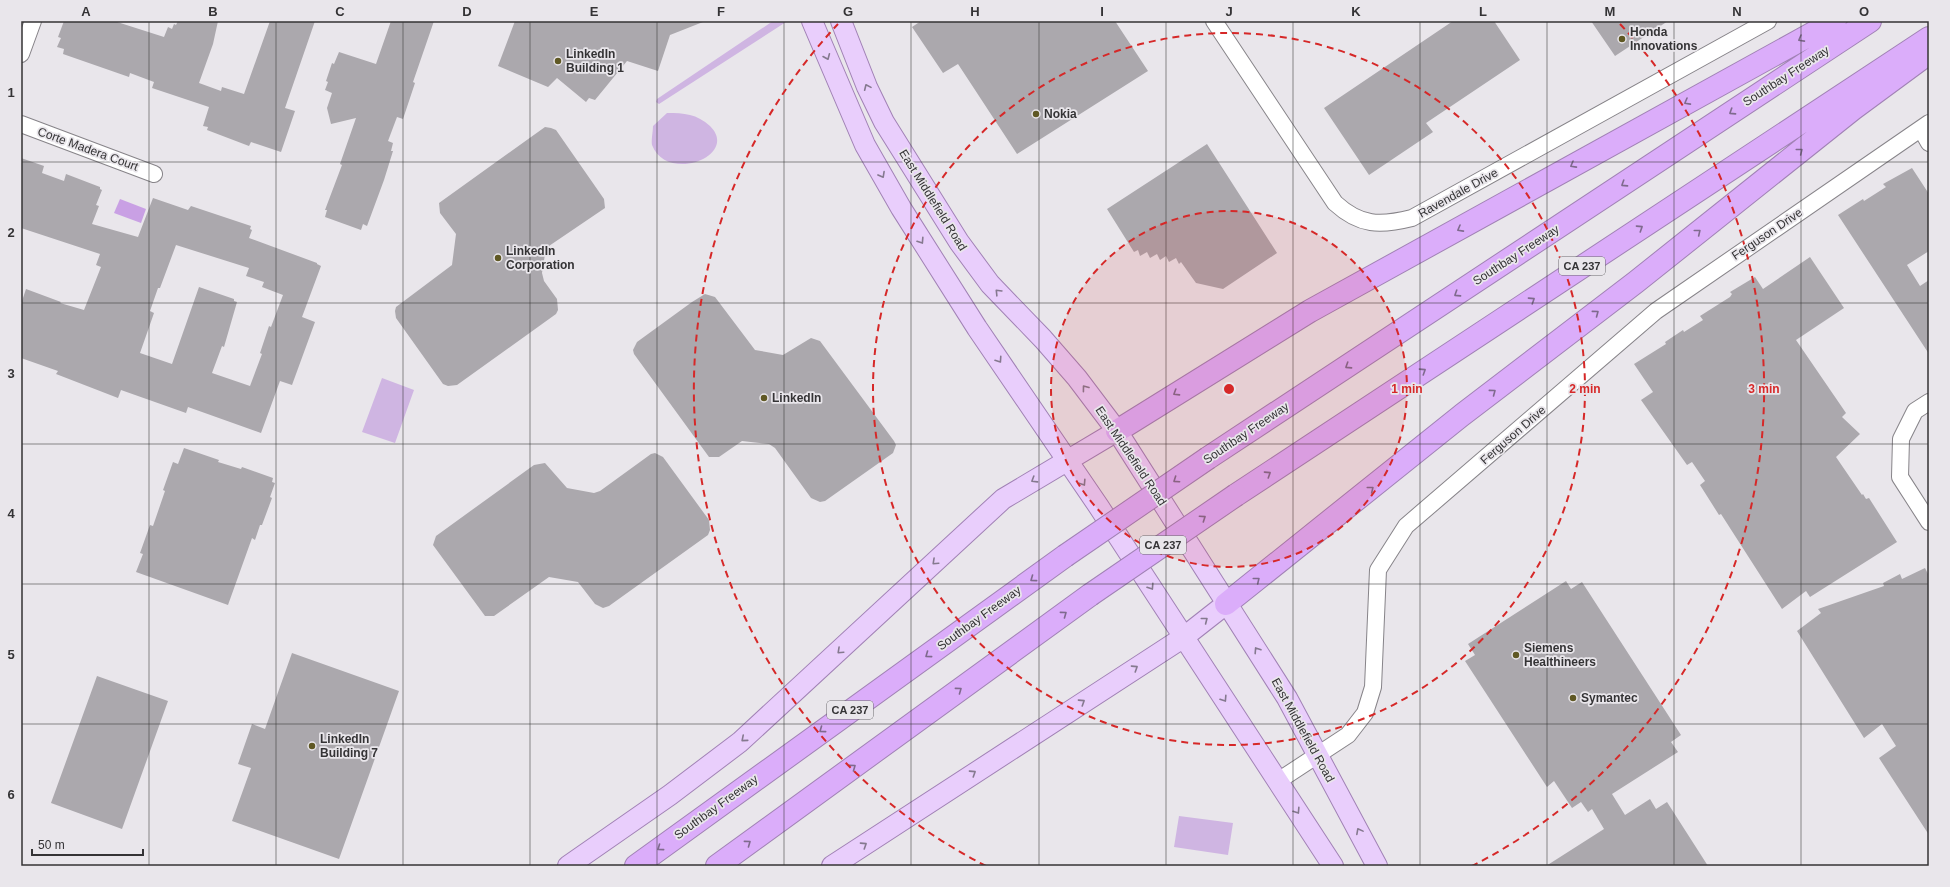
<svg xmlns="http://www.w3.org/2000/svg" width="1950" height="887" viewBox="0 0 1950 887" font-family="Helvetica,sans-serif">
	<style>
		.green { fill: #cfb5e2 }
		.water { fill: #c9a0e4 }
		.building { fill: #aba8ad; fill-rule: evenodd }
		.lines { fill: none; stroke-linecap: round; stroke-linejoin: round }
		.minor-casing { stroke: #878489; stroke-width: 18 }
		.major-casing { stroke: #a182b5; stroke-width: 22 }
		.highway-casing { stroke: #a182b5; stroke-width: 24 }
		.minor { stroke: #fff; stroke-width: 16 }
		.major { stroke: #e9cefc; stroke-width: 20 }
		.highway { stroke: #dbadfa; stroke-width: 22 }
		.highway-bridge-casing { stroke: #a182b5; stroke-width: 24; stroke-linecap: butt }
		.highway-bridge { stroke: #dbadfa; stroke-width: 22 }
		.oneway { stroke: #7f6a8e }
		.oneway2 { stroke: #85798f }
		.grid { fill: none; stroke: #343335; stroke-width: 1; stroke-opacity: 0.55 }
		.ring { fill: none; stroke: #d62828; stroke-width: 2; stroke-dasharray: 7 5 }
		.poi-dot { fill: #5f5824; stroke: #e9e6eb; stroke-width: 1.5 }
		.labels { text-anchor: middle; stroke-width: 3.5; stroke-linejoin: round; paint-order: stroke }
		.shield { fill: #e9e6eb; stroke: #6a696c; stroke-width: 1 }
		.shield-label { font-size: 11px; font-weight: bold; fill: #343335 }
		.poi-label { font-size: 12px; font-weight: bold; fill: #343335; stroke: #e9e6eb; text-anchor: start }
		.street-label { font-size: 12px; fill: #343335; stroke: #e9e6eb }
		.centre { fill: #d62828; stroke: #e9e6eb; stroke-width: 2 }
		.ring-label { font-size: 12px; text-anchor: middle; font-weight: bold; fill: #d62828; stroke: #e9e6eb; stroke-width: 3.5; stroke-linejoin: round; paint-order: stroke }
		.neatline { fill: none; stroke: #343335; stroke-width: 1.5 }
		.grid-label { font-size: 13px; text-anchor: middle; font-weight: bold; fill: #343335 }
	</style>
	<rect width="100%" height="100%" fill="#e9e6eb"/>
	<path class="green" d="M773,21L786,22L659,104L656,102L657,99Z
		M667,113C684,113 697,114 710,126C740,156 667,184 652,145C651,140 653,132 653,126Z
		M382,378L414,390L395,443L362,432Z
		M1179,816L1233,823L1228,855L1174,847Z"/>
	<path class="water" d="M120,199L146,209L141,223L114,213Z"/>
	<path class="building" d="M64,21H114L164,37L168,27L172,29L174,24L176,25L178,21H218L213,44L199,83L221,91L222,87L244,94L270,21H315L285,108L295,111L281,152L251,142L249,146L207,130L208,127L203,126L209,107L152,88L154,82L130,73L129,77L63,54L64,49L57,47L61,38L58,37Z
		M391,21H434L413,82L415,83L403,119L397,117L388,141L393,143L391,151H393L384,180L367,226L363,224L361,230L325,217L327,210H325L342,165L340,164L356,118L331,124L327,108L332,93L325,90L328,82L326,81L332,63L334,64L339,52L376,64Z
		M515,21H703V22L670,35L658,71L627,61L595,100L589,98L586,102L557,78L548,87L498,66Z
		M921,21H1115L1148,71L1017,154L958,64L943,73L912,27Z
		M1453,21H1494L1520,60L1426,123L1433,132L1369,175L1324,108Z
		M1591,21H1668L1615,56Z
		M545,127L551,128L556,130L604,199L605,208L546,248L542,273L544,281L557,299L558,310L556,314L457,385L448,386L443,384L396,318L395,311L396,307L452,265L456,234L440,213L439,203Z
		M1207,144L1277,253L1223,289L1196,283L1181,262L1179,264L1176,258L1169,262L1166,256L1160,260L1157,254L1150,258L1147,252L1140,256L1138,250L1134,252L1107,209Z
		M21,158L44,166L42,173L64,181L66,174L100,187V189L102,190L96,205L99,206L92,224L138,237L153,198L188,210L191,206L251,226L250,229L252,230L249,238L317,263V264L321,266L302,317L315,322L292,385L280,381L261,433L188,407L186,413L121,390L118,398L56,374L58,371L21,358V304L26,289L61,302L60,303L84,310L101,267L96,265L100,254L21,228ZM176,245L249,268L246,276L264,282L262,287L283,295L271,327L269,326L260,353L262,354L250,386L212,373L222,346L224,347L237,302L234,301V299L199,287L172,364L140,353L154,313L150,311L158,288H160Z
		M1912,168L1929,194V251L1907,265L1920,286L1929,280V354L1838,215L1863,199L1864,201L1886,187L1883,184Z
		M1810,257L1844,308L1796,340L1846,413L1842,417L1860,434L1836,457L1862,495L1863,494L1866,499L1869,498L1897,542L1810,597L1806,591L1782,609L1721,514L1719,515L1700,485L1705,481L1692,462L1687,465L1641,400L1653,392L1634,364L1666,344L1665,342L1683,330L1684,332L1703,320L1700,316L1730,297L1732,294L1730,292L1755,277L1763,289Z
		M705,294L715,297L755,350L783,355L811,338L820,341L894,441L896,445L893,453L825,501L820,502L811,498L775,448L769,444L742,441L719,457H709L634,354L633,350L637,342L692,302Z
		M184,448L219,460L218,462L241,469L242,467L273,478L272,482L275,483L270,497L272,498L262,525H260L255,540L252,538L228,605L136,572L143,554L140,553L150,525L153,526L165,491L163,490L173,462L178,464Z
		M655,453L663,457L709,520L710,530L708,535L609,606L603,608L595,604L578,582L549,577L494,616H485L433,545L436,536L534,465L545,463L567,488L594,493L600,491L651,454Z
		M1925,568L1929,576V835L1879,758L1896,746L1882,724L1864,738L1797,631L1821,613L1818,609L1884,586L1883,583L1900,574L1902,579Z
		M1566,581L1571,589L1582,582L1681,735L1671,742L1678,752L1612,794L1625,815L1650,799L1656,809L1667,802L1708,866H1546L1604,829L1592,809L1588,812L1581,802L1572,808L1554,781L1547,787L1465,661L1475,655L1468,644Z
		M292,653L399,691L339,859L232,821L251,768L238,764L252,724L265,729Z
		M97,676L168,701L122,829L51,803Z"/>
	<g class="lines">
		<defs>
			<path id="minor" d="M1214,21L1335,203C1360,226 1380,226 1412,218L1768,21
				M21,54L33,21
				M21,124L154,174
				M1921,129L1929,143
				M1929,402L1915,411L1901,439L1900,477L1929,522
				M1278,781L1348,735L1365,713L1373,687L1378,570L1406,526L1656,311L1929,123"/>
			<path id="major" d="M812,21L865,145L901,208L977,328L1099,507L1333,866
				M841,21L867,87L884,122L959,242L990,284L1043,339L1077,378L1117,431L1287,698L1377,866
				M568,866L670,795L740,742L1003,499L1117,431
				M832,866L1184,637L1226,604"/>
			<path id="highway" d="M1117,431L1310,311L1835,21
				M1208,458L1870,21
				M1236,495L1929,38
				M1226,604L1462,415L1636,282L1853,109L1929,53
				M636,866L1065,556
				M717,866L1090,595"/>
		</defs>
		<use href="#minor" class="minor-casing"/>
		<use href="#major" class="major-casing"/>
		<use href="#highway" class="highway-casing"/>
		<use href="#minor" class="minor"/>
		<use href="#major" class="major"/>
		<use href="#highway" class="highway"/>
		<defs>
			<path id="highway-bridge" d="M1065,556L1208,458
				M1090,595L1236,495"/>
		</defs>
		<use href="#highway-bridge" class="highway-bridge-casing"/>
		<use href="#highway-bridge" class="highway-bridge"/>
	</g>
	<defs><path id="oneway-chevron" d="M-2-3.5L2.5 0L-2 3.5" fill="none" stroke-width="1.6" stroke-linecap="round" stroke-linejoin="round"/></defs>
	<g class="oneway">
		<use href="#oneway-chevron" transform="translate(1801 39) rotate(151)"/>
		<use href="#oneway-chevron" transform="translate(1687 102) rotate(151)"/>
		<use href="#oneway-chevron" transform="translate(1732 112) rotate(147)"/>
		<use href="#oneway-chevron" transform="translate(1800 151) rotate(-39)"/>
		<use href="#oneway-chevron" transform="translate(1573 165) rotate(151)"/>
		<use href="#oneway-chevron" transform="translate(1624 184) rotate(147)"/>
		<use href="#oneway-chevron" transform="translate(1640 228) rotate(-33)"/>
		<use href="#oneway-chevron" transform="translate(1460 229) rotate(151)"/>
		<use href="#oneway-chevron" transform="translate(1698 232) rotate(-39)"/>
		<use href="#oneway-chevron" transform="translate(1457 294) rotate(147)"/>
		<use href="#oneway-chevron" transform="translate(1532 300) rotate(-33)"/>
		<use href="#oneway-chevron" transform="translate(1596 313) rotate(-37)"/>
		<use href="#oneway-chevron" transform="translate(1348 366) rotate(147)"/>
		<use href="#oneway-chevron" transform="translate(1423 371) rotate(-33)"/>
		<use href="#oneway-chevron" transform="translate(1493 392) rotate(-37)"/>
		<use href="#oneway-chevron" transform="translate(1176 393) rotate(148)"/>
		<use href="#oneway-chevron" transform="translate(1268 474) rotate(-33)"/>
		<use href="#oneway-chevron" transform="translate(1176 480) rotate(146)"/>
		<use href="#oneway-chevron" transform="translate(1371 489) rotate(-39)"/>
		<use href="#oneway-chevron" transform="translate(1203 518) rotate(-34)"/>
		<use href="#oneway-chevron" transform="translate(1033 579) rotate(144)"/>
		<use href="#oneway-chevron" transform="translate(1257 580) rotate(-39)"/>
		<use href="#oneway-chevron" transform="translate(1064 614) rotate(-36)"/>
		<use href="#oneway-chevron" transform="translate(928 655) rotate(144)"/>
		<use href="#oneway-chevron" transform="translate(959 690) rotate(-36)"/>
		<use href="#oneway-chevron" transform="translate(822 730) rotate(144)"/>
		<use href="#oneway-chevron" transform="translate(853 767) rotate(-36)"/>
		<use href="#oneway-chevron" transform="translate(748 843) rotate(-36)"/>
		<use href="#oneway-chevron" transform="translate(660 848) rotate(144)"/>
	</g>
	<g class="oneway2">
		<use href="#oneway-chevron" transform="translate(827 57) rotate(67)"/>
		<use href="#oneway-chevron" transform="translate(867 87) rotate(-114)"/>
		<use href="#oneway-chevron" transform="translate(882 175) rotate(61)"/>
		<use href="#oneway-chevron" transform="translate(921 241) rotate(57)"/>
		<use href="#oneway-chevron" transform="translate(998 292) rotate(-134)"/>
		<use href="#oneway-chevron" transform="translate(999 360) rotate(56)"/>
		<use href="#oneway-chevron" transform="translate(1085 388) rotate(-127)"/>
		<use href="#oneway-chevron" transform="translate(1034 480) rotate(148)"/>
		<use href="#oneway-chevron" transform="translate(1083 483) rotate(57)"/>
		<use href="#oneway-chevron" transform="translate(935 562) rotate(137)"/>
		<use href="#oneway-chevron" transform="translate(1151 587) rotate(57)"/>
		<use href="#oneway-chevron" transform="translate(1205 620) rotate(-38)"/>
		<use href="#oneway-chevron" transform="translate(1257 650) rotate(-123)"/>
		<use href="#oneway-chevron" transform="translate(840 651) rotate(137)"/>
		<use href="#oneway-chevron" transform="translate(1135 668) rotate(-33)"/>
		<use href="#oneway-chevron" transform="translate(1224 699) rotate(57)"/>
		<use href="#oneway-chevron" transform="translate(1082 702) rotate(-33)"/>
		<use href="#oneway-chevron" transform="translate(744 739) rotate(139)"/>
		<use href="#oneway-chevron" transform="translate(973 773) rotate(-33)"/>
		<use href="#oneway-chevron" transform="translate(1297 811) rotate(57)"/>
		<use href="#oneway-chevron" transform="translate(1359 831) rotate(-118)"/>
		<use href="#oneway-chevron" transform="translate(864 845) rotate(-33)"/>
	</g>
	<path class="grid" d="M149,21V866M276,21V866M403,21V866M530,21V866M657,21V866M784,21V866M911,21V866M1039,21V866M1166,21V866M1293,21V866M1420,21V866M1547,21V866M1674,21V866M1801,21V866M21,162H1929M21,303H1929M21,444H1929M21,584H1929M21,724H1929"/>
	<circle cx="1229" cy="389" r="178" fill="#d62828" fill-opacity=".12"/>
	<g class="ring">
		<circle cx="1229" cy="389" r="178"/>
		<circle cx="1229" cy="389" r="356"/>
		<path d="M986 866A535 535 0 0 1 838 24M1620 24A535 535 0 0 1 1472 866"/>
	</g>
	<g class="poi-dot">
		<circle cx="1622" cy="39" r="4"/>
		<circle cx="558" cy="61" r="4"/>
		<circle cx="1036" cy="114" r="4"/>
		<circle cx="498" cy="258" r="4"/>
		<circle cx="764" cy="398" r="4"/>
		<circle cx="1516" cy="655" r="4"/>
		<circle cx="1573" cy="698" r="4"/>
		<circle cx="312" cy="746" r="4"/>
	</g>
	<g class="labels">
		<g class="shield">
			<rect x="1559" y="257" width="46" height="18" rx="3"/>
			<rect x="1140" y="536" width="46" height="18" rx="3"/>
			<rect x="827" y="701" width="46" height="18" rx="3"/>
		</g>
		<g class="shield-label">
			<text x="1582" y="270">CA 237</text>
			<text x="1163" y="549">CA 237</text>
			<text x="850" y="714">CA 237</text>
		</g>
		<g class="poi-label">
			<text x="1630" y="36">Honda<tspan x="1630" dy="14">Innovations</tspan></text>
			<text x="566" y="58">LinkedIn<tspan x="566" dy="14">Building 1</tspan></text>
			<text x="1044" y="118">Nokia</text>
			<text x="506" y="255">LinkedIn<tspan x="506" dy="14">Corporation</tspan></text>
			<text x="772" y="402">LinkedIn</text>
			<text x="1524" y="652">Siemens<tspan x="1524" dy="14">Healthineers</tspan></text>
			<text x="1581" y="702">Symantec</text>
			<text x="320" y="743">LinkedIn<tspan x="320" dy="14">Building 7</tspan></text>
		</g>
		<g class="street-label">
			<text transform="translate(1786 76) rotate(-33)" y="4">Southbay Freeway</text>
			<text transform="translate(88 149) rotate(20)" y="4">Corte Madera Court</text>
			<text transform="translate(1458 193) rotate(-29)" y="4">Ravendale Drive</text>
			<text transform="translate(933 200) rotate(58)" y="4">East Middlefield Road</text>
			<text transform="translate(1767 234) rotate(-34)" y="4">Ferguson Drive</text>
			<text transform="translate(1516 255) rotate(-33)" y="4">Southbay Freeway</text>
			<text transform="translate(1246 433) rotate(-34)" y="4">Southbay Freeway</text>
			<text transform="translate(1513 435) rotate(-41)" y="4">Ferguson Drive</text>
			<text transform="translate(1131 456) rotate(56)" y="4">East Middlefield Road</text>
			<text transform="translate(979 618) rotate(-36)" y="4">Southbay Freeway</text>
			<text transform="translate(1303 730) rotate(61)" y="4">East Middlefield Road</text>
			<text transform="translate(716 807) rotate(-36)" y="4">Southbay Freeway</text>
		</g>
	</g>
	<circle cx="1229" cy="389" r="6" class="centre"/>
	<g class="ring-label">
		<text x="1407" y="393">1 min</text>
		<text x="1585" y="393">2 min</text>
		<text x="1764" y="393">3 min</text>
	</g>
	<rect width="1950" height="887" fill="none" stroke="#e9e6eb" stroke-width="44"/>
	<path d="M32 849v6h111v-6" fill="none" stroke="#343335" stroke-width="2"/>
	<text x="38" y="849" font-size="12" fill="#343335" stroke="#e9e6eb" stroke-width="3" paint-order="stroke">50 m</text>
	<rect x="22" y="22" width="1906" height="843" class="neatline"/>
	<g class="grid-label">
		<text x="86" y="16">A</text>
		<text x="213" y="16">B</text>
		<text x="340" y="16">C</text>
		<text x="467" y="16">D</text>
		<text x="594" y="16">E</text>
		<text x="721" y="16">F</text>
		<text x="848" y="16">G</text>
		<text x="975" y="16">H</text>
		<text x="1102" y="16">I</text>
		<text x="1229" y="16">J</text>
		<text x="1356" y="16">K</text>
		<text x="1483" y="16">L</text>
		<text x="1610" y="16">M</text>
		<text x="1737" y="16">N</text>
		<text x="1864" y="16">O</text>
		<text x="11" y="97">1</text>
		<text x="11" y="237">2</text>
		<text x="11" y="378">3</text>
		<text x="11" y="518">4</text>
		<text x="11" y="659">5</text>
		<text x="11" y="799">6</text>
	</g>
</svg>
